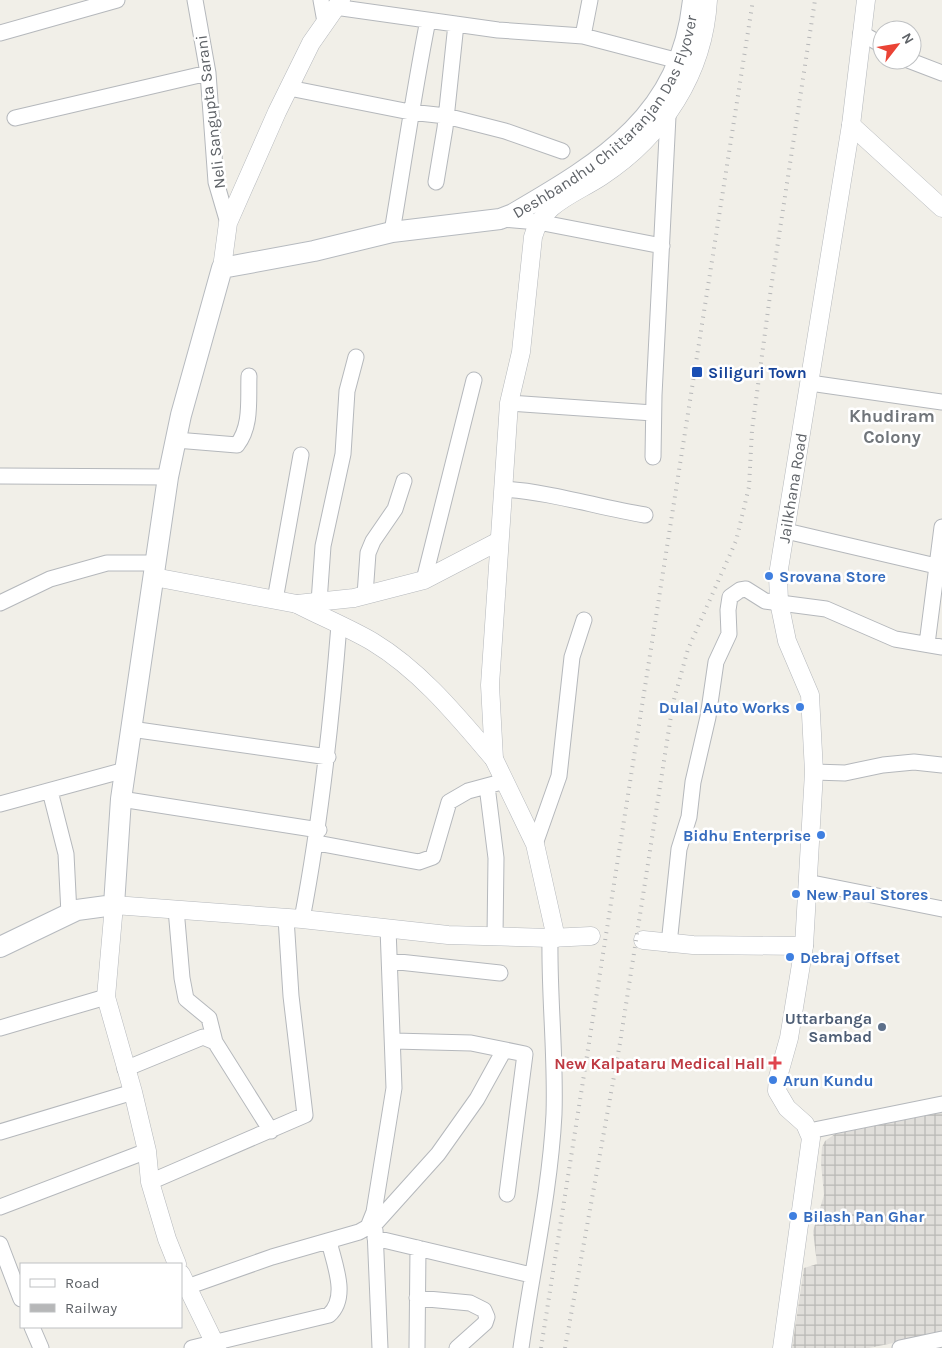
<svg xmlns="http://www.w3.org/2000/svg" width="942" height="1348" viewBox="0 0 942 1348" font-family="Karla,sans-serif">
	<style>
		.industrial { fill: url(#industrial-grid) }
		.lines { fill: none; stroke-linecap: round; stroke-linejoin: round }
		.minor-casing { stroke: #b5b8bc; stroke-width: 17 }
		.tertiary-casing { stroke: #b5b8bc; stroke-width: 19 }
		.secondary-casing { stroke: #b6babf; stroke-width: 22 }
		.minor { stroke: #fff; stroke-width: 15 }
		.tertiary { stroke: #fff; stroke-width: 18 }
		.secondary { stroke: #fff; stroke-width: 20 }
		.rail { stroke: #b6b7b8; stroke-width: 4; stroke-dasharray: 1 6; stroke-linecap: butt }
		.transit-dot { fill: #1a4fb4; stroke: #fff; stroke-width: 2 }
		.shop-dot { fill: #3f7fe0; stroke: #fff; stroke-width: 2 }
		.service-dot { fill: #5c6f8a; stroke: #fff; stroke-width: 2 }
		.health-dot { fill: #e0444e; stroke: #fff; stroke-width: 2 }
		.labels { text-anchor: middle; stroke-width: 5; stroke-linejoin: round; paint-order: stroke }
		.street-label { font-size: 16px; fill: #5f6368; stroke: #fff }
		.transit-label { font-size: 16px; font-weight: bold; fill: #164399; stroke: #fff; text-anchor: start }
		.shop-label { font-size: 16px; font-weight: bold; fill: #366cbe; stroke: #fff; text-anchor: start }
		.service-label { font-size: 16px; font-weight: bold; fill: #4e5e75; stroke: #fff; text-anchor: end }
		.health-label { font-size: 16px; font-weight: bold; fill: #be3a42; stroke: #fff; text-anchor: end }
		.neighbourhood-label { font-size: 18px; font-weight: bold; fill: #70757a; stroke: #fff }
	</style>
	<defs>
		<pattern id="industrial-grid" width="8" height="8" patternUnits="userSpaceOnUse" patternTransform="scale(1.25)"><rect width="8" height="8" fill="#e0deda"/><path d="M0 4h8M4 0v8" fill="none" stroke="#b9b8b5"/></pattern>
	</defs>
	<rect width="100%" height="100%" fill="#f1efe8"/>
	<path class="industrial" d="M942,1112V1333L869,1348H792L804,1268L817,1264L813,1231L824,1195L821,1163L822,1147L825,1141L835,1134Z"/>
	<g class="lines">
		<defs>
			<path id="minor" d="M195,0L208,73L216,182L228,223
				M321,0L325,22
				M335,7L498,30L583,36L675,60
				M0,33L117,0
				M861,33L882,45
				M583,36L590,0
				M908,60L942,73
				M289,88L410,112L446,116L505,131L562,151
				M15,118L208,73
				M436,182L445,128L456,24
				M501,219L538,222L662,246
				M392,232C404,161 414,90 428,20
				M810,383L942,402
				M509,403L653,413
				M176,440L237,445C252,426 248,399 249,376
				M653,457L654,395L668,116
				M0,476L168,477
				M503,489C551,492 597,507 645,515
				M786,531L936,566
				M424,580L474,380
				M365,595L368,553L373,541L395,509L404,481
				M275,600L301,455
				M319,602L323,546L343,454L347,391L356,357
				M0,603L50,579L107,563H156
				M927,644L942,527
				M131,729L328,757
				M814,772L845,773L883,765L914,762L942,765
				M487,786L496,858L495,936
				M50,791L66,854L69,914
				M121,799L319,830
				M0,804L125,770
				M317,843L419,862L433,857L449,802L468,791L505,781
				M535,844L559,776L572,657L584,620
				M807,882L942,909
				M176,909L182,978L186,999L209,1018L215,1042
				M302,919C321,820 331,726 339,625
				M669,944L679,849L689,817L693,782L708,717L716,662L729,634L728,610L730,597L740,590L746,589L765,601L826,609L895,639L942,647
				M390,961L500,973
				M0,1028L106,997
				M394,1041L471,1043L525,1054L507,1194
				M125,1069L203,1037L215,1042L271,1131
				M809,1131L942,1104
				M0,1132L133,1092
				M150,1182L305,1115L291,996L286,918
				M0,1207L147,1151
				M375,1224L438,1154L477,1099L504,1050
				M375,1230L380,1348
				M375,1238L531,1275
				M0,1244L21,1299
				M187,1287L272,1257L359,1232L368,1227L374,1212L394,1088L388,928
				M417,1298L470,1303L484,1310L487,1317L485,1323L457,1348
				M32,1327L41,1348
				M192,1348L329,1315C349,1297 334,1264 329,1241
				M417,1348L418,1248
				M521,1348C532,1270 550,1192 554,1114C556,1056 549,997 550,938
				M900,1348L942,1339"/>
			<g id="tertiary">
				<path d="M851,125L942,208"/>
				<path d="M222,268L228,223L277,112L311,43L341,0"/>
				<path d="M154,577L297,604L354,598L424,580L499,541"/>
				<path d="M297,604C322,617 349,628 373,642C421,671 458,717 494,759"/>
				<path d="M556,938L535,844L494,759L490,685L509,403L521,352L533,237C542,203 575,194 602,176C663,136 704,73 708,0"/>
				<path d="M643,940L693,945L804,946"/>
				<path d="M177,1264L167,1239L150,1182L147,1151L133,1092L106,997L114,905L302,919L448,935L550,938L591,936"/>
				<path d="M181,1274L217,1348"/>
				<path id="s1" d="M782,1348L811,1138L805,1124L787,1108L777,1091L778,1077L789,1038L804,946L814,772L810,695L787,641L779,602L778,575L851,125L866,0"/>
			</g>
			<g id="secondary">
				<path id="s2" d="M0,947L77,910L114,905L121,799L168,477L181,415L222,268L314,251L392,232L500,219L513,214C604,161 681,115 693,0"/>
			</g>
		</defs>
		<use href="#minor" class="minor-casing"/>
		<use href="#tertiary" class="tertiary-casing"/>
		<use href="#secondary" class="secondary-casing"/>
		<use href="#minor" class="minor"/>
		<use href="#tertiary" class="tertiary"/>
		<use href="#secondary" class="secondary"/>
		<path class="rail" d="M541,1348L753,0
			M565,1348L620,1043L673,703L688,649L736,541L749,487L752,430L771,288L815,0"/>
	</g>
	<rect class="transit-dot" x="691" y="366" width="12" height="12" rx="2.5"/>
	<g class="shop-dot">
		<circle cx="769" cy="576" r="5"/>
		<circle cx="800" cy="707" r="5"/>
		<circle cx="821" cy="835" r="5"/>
		<circle cx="796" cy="894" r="5"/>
		<circle cx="790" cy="957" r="5"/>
		<circle cx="773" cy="1080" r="5"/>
		<circle cx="793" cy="1216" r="5"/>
	</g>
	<circle class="service-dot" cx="882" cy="1027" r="5"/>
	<path class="health-dot" d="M772.5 1055.5h5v5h5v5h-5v5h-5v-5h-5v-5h5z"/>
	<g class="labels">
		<g class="street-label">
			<text transform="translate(210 112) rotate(-97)" y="6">Neli Sangupta Sarani</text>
			<text dy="6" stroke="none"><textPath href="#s2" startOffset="1206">Deshbandhu Chittaranjan Das Flyover</textPath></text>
			<text dy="6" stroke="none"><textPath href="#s1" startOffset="884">Jailkhana Road</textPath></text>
		</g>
		<g class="transit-label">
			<text x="708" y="378">Siliguri Town</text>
		</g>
		<g class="shop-label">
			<text x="779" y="582">Srovana Store</text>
			<text x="790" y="713" text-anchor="end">Dulal Auto Works</text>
			<text x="811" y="841" text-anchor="end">Bidhu Enterprise</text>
			<text x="806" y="900">New Paul Stores</text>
			<text x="800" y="963">Debraj Offset</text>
			<text x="783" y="1086">Arun Kundu</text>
			<text x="803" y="1222">Bilash Pan Ghar</text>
		</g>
		<g class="service-label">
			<text x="872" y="1024">Uttarbanga<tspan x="872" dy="18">Sambad</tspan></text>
		</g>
		<g class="health-label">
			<text x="765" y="1069">New Kalpataru Medical Hall</text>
		</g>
		<g class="neighbourhood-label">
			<text x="892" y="422">Khudiram<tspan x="892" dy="21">Colony</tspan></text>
		</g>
	</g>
	<rect x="20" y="1263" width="162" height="65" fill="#ffffff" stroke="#bfc1c3"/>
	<rect x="30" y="1279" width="25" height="8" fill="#ffffff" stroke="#bfc1c3"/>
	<text x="65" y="1288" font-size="15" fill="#5f6368">Road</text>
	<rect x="30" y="1304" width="25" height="8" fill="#b6b7b8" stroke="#bfc1c3"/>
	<text x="65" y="1313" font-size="15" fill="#5f6368">Railway</text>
	<g transform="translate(897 45) rotate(59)"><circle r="24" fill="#ffffff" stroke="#bfc1c3"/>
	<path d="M0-4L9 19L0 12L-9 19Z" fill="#ea4335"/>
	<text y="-8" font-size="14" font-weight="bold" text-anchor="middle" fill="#5f6368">N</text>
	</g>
</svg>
